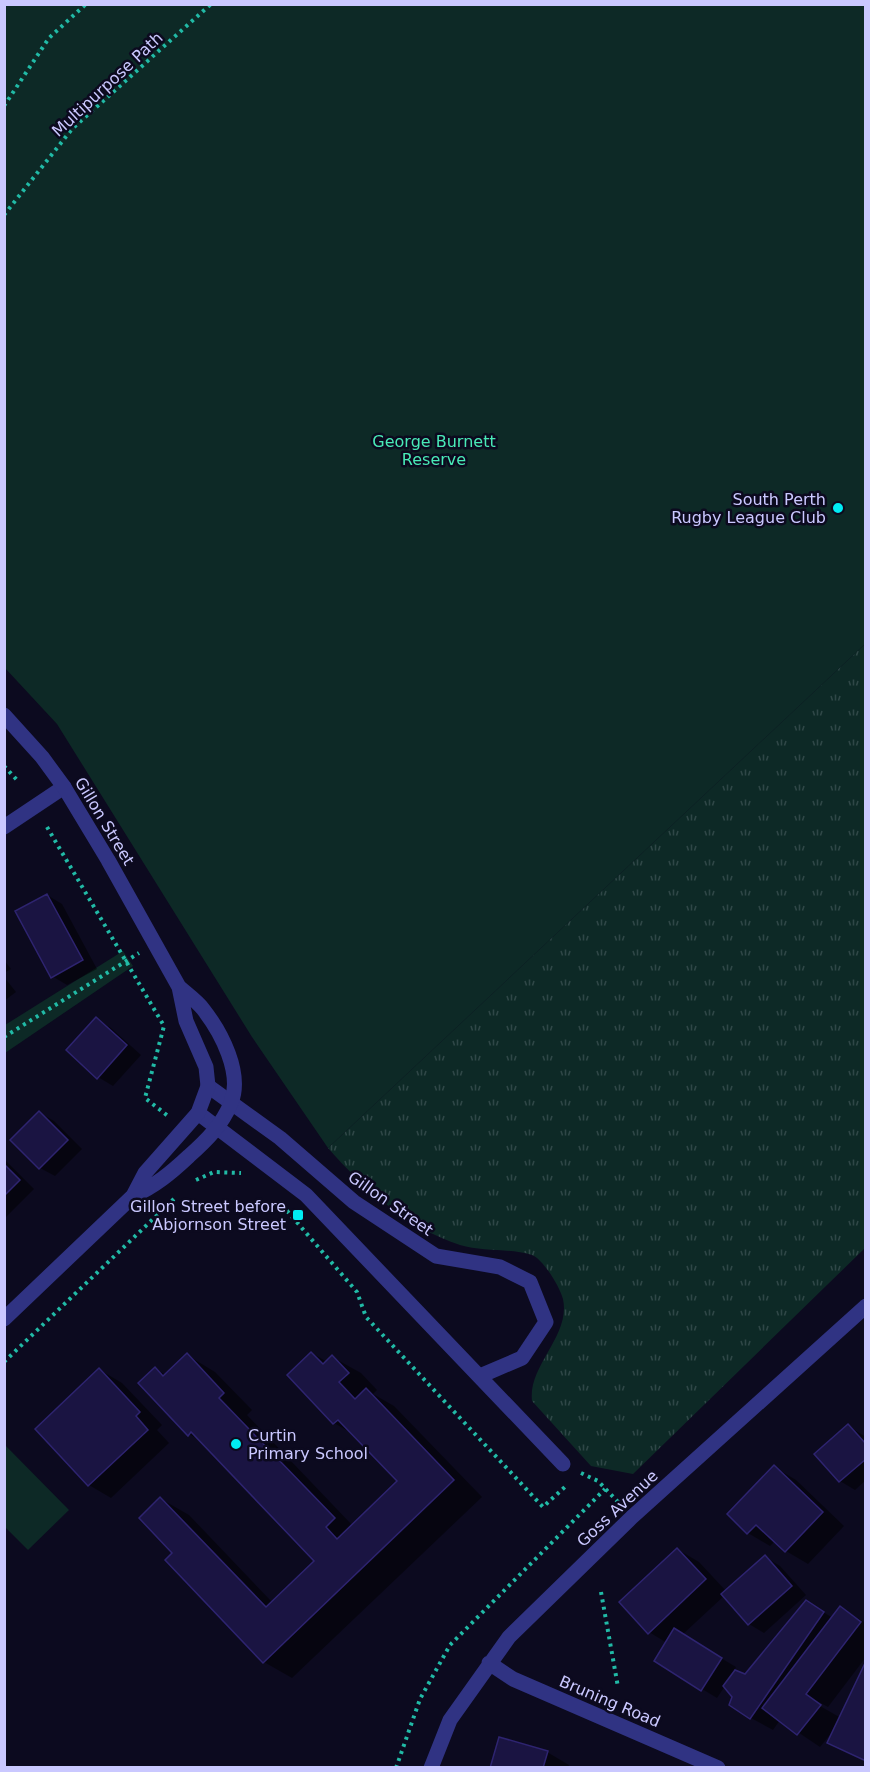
<svg xmlns="http://www.w3.org/2000/svg" width="870" height="1772" viewBox="0 0 870 1772" font-family="'DejaVu Sans',sans-serif">
	<style>
		.grass { fill: url(#grass-tufts) }
		.park { fill: #0d2926 }
		.shadow { fill: #0007 }
		.building { fill: #1a1442; stroke: #2e2470; stroke-width: 1.5 }
		.lines { fill: none; stroke-linecap: round; stroke-linejoin: round }
		.path { stroke: #21baa6; stroke-width: 4; stroke-dasharray: 3 4.5; stroke-linecap: butt }
		.minor { stroke: #303383; stroke-width: 15 }
		.tertiary { stroke: #303383; stroke-width: 15 }
		.poi-dot { fill: #00ecf3; stroke: #0c0a1f; stroke-width: 2 }
		.labels { text-anchor: middle; stroke-width: 5; stroke-linejoin: round; paint-order: stroke }
		.street-label { font-size: 16px; fill: #cac8ff; stroke: #0c0a1f }
		.park-label { font-size: 16px; fill: #49eab7; stroke: #0c0a1f }
		.poi-label { font-size: 16px; fill: #cac8ff; stroke: #0c0a1f; text-anchor: end }
	</style>
	<defs>
		<pattern id="grass-tufts" width="24" height="20" patternUnits="userSpaceOnUse" patternTransform="scale(1.5)"><rect width="24" height="20" fill="#0d2926"/><path d="M3 7l-1-3M5 7V3M7 7l1-3M15 17l-1-3M17 17v-4M19 17l1-3" fill="none" stroke="#2f4747"/></pattern>
	</defs>
	<rect width="100%" height="100%" fill="#0c0a1f"/>
	<path class="grass" d="M865,644V1248L633,1474L591,1466L532,1401C528,1365 571,1336 563,1299C560,1287 543,1259 532,1255C509,1248 483,1252 460,1245C408,1228 363,1188 328,1148Z"/>
	<path class="park" d="M5,4L865,5V644L328,1148L252,1037L57,724L5,668Z
		M123,951L133,966L5,1053V1025Z
		M5,1445L69,1510L28,1550L5,1527Z"/>
	<path class="shadow" d="M47,895L62,904L97,969L67,985L52,976Z
		M4,960L11,969L4,973Z
		M4,977L16,992L4,1001Z
		M96,1019L111,1028L141,1055L113,1086L98,1077Z
		M40,1113L54,1121L82,1149L55,1176L40,1168Z
		M4,1159L34,1189L4,1219Z
		M312,1353L327,1362L332,1357L361,1373L377,1390L373,1394L394,1406L482,1497L292,1678L264,1662L174,1553L161,1499L189,1515L272,1602L316,1561L203,1442L189,1434L155,1369L166,1375L187,1355L215,1372L252,1410L247,1415L353,1526L399,1481L355,1435L334,1423Z
		M100,1370L122,1383L162,1425L157,1430L169,1443L111,1498L89,1485L37,1430Z
		M848,1426L866,1437V1480L855,1490L840,1481Z
		M774,1467L796,1480L844,1526L808,1564L786,1551L775,1541L770,1546L748,1533L729,1514Z
		M677,1549L699,1562L726,1591L765,1557L780,1566L806,1595L764,1633L749,1624L724,1596L682,1635L736,1667L734,1671L746,1676L806,1602L833,1618L840,1608L866,1623V1657L828,1707L815,1700L813,1702L841,1718L866,1665V1762L829,1742L833,1731L820,1747L780,1720L773,1730L751,1718L725,1686L717,1698L656,1661L667,1643L649,1632Z
		M547,1752L569,1765L568,1768H491Z"/>
	<path class="building" d="M47,894L83,960L51,978L15,911Z
		M96,1017L127,1045L97,1079L66,1050Z
		M39,1111L68,1140L39,1169L10,1140Z
		M4,1164L20,1180L4,1196Z
		M311,1352L323,1364L332,1355L349,1373L339,1382L355,1399L366,1388L454,1480L263,1663L165,1560L172,1553L139,1518L160,1497L266,1607L314,1561L191,1432L188,1436L138,1383L155,1367L163,1376L187,1353L224,1393L219,1398L335,1518L326,1527L337,1539L397,1481L338,1420L333,1424L287,1375Z
		M99,1368L140,1412L136,1416L148,1430L88,1486L35,1429Z
		M848,1424L866,1444V1459L839,1482L814,1454Z
		M774,1465L823,1512L785,1552L756,1525L747,1534L727,1514Z
		M677,1548L706,1579L648,1634L619,1602Z
		M765,1555L792,1586L748,1625L721,1594Z
		M806,1600L824,1612L750,1719L729,1705L732,1697L723,1686L735,1670L745,1674Z
		M840,1606L861,1622L806,1694L821,1705L797,1735L762,1708Z
		M674,1628L722,1658L701,1691L654,1661Z
		M866,1661V1761L827,1743Z
		M499,1737L548,1751L543,1768H490Z"/>
	<g class="lines">
		<path class="path" d="M4,106L49,38L86,4
			M4,215L72,129L211,4
			M4,766L17,780
			M47,827L164,1026L145,1098L168,1116
			M4,1037L139,953
			M196,1180L214,1172L241,1173
			M282,1205L357,1292L366,1317L543,1507L567,1485
			M4,1362L177,1196
			M581,1473L598,1481L619,1503
			M601,1592L618,1687
			M396,1768L420,1699L450,1645L605,1489"/>
		<path class="minor" d="M4,827L64,787
			M208,1086L280,1138L354,1202L436,1256L500,1267L530,1282L546,1322L522,1358L480,1376
			M198,1113L306,1195L563,1464
			M489,1663L513,1679L718,1768
			M431,1768L450,1720L509,1637L632,1517L866,1306"/>
		<path class="tertiary" d="M4,715L42,757L64,787L108,860L179,987L186,1021L206,1067L208,1086L198,1113L145,1173L133,1196L4,1319
			M133,1196C155,1186 171,1173 189,1156C207,1140 222,1125 231,1103C243,1073 221,1032 203,1009C197,1001 187,994 179,987"/>
	</g>
	<g class="poi-dot">
		<circle cx="838" cy="508" r="6"/>
		<rect x="292" y="1209" width="12" height="12" rx="3"/>
		<circle cx="236" cy="1444" r="6"/>
	</g>
	<g class="labels">
		<g class="street-label">
			<text transform="translate(107 84) rotate(-43)" y="6">Multipurpose Path</text>
			<text transform="translate(105 821) rotate(59)" y="6">Gillon Street</text>
			<text transform="translate(391 1203) rotate(35)" y="6">Gillon Street</text>
			<text transform="translate(617 1508) rotate(-43)" y="6">Goss Avenue</text>
			<text transform="translate(610 1701) rotate(23)" y="6">Bruning Road</text>
		</g>
		<g class="park-label">
			<text x="434" y="447">George Burnett<tspan x="434" dy="18">Reserve</tspan></text>
		</g>
		<g class="poi-label">
			<text x="826" y="505">South Perth<tspan x="826" dy="18">Rugby League Club</tspan></text>
			<text x="286" y="1212">Gillon Street before<tspan x="286" dy="18">Abjornson Street</tspan></text>
			<text x="248" y="1441" text-anchor="start">Curtin<tspan x="248" dy="18">Primary School</tspan></text>
		</g>
	</g>
	<rect width="870" height="1772" fill="none" stroke="#cac8ff" stroke-width="12"/>
</svg>
